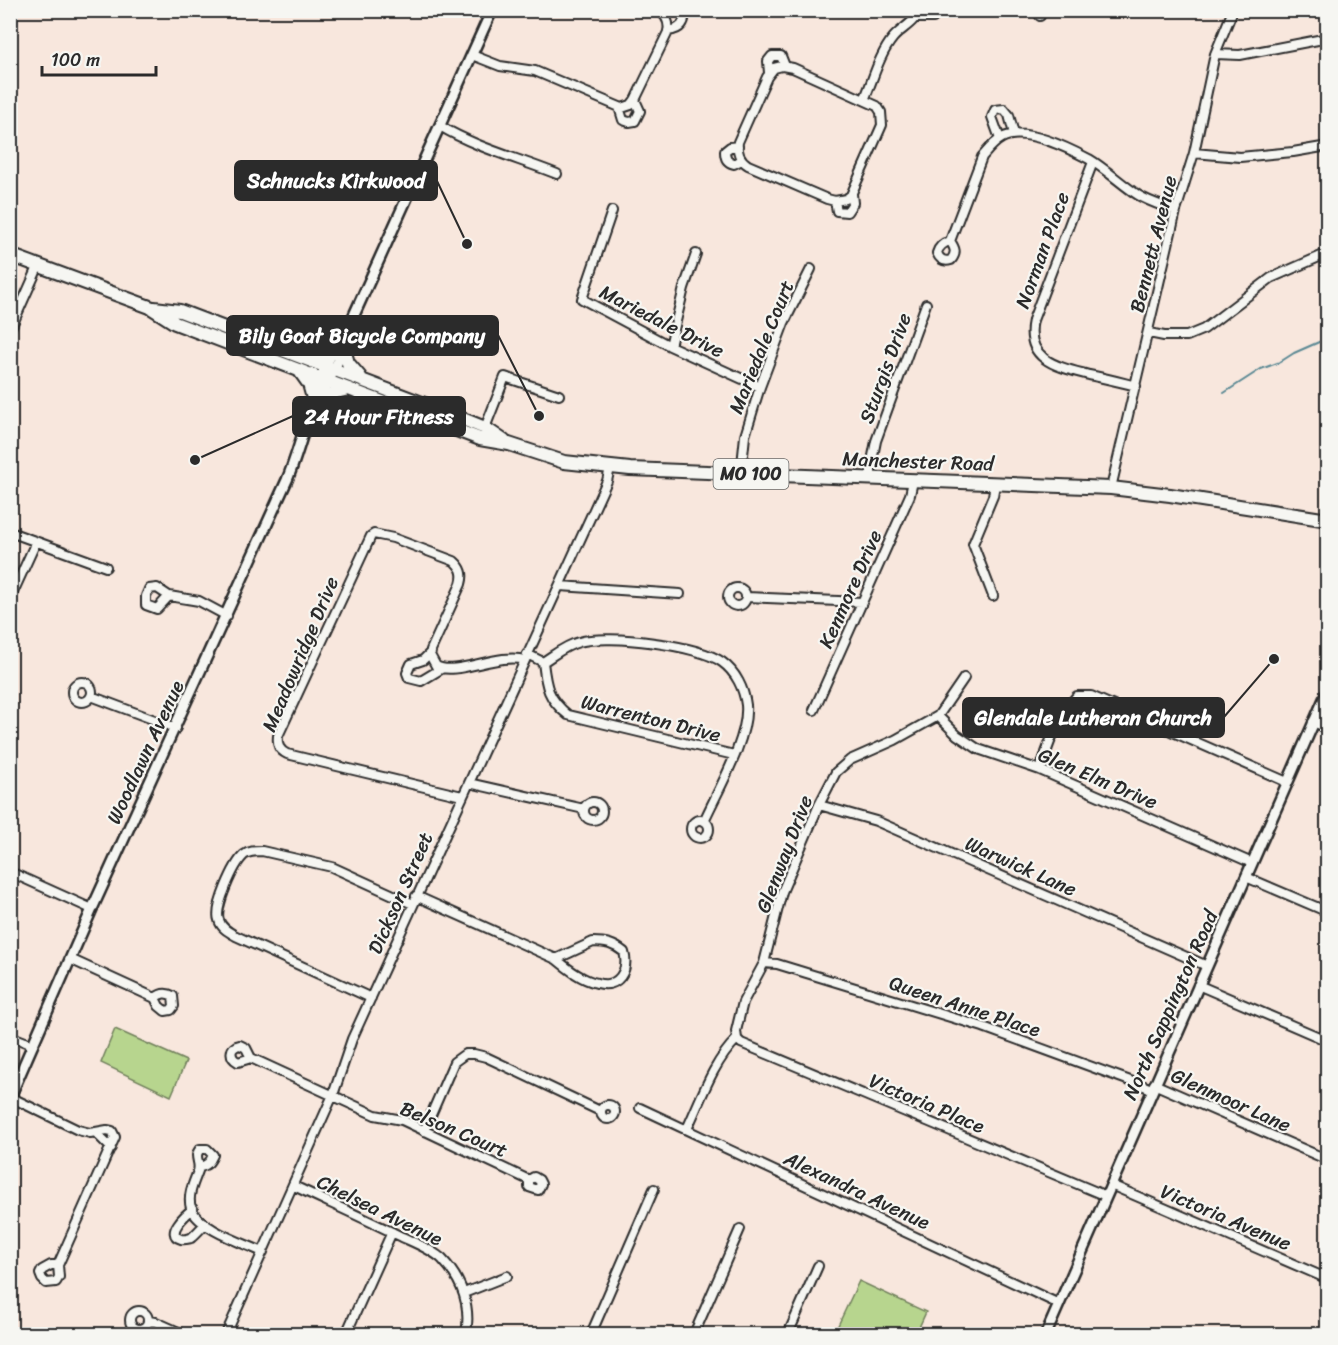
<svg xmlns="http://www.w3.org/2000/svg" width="1338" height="1345" viewBox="0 0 1338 1345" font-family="Sriracha,sans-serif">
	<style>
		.green { fill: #b7d58e; stroke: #71805c; stroke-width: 1.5 }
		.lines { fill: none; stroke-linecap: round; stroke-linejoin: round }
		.stream { stroke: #5b8994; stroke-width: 2 }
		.minor-casing { stroke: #2b2b2b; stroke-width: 12 }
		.tertiary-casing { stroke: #2b2b2b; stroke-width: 14 }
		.primary-casing { stroke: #2b2b2b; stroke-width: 16 }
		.minor { stroke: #f6f6f2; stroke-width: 8 }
		.tertiary { stroke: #f6f6f2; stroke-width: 9 }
		.primary { stroke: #f6f6f2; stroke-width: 12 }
		.labels { text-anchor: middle; stroke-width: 4.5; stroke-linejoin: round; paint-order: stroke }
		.shield { fill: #f6f6f2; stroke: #686867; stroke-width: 1.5 }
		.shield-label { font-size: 18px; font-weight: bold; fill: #2b2b2b }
		.street-label { font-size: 20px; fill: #2b2b2b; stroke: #f6f6f2 }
		.leader { fill: none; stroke: #2b2b2b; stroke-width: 2 }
		.callout-dot { fill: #2b2b2b; stroke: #f6f6f2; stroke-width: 2 }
		.callout { fill: #2b2b2b; stroke: #2b2b2b; stroke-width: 2 }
		.callout-label { font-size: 21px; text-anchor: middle; font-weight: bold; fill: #fff }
	</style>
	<rect width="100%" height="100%" fill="#f8e7dd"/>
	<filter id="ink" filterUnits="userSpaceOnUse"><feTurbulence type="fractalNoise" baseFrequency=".0167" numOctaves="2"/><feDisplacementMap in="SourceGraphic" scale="12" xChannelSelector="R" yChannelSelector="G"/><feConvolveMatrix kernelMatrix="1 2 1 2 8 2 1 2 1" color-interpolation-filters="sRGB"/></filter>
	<g filter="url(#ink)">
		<path class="green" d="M115,1029L186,1061L171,1096L101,1063Z
			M859,1281L926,1312L916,1334H834Z"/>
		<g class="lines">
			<path class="stream" d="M1224,393L1261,369L1280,362L1294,353L1328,338"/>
			<defs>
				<path id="minor" d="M1040,16L1042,10
					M916,18H933L936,10
					M668,31C680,30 688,22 682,10
					M1215,54L1240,55L1328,38
					M472,55L500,66L535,71L622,108L631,105L635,100L668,32C670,23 666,15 658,10
					M782,66L793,68L877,106L881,112L882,125L851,195L846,199L835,201L827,199L748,165C739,159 737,152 738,142L767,77L774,68Z
					M769,73L768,61L772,56H781L785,66
					M864,100C873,80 879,55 893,38C901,28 916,23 918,10
					M619,107L623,120L629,122L635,121L640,111L635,100
					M440,126C477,148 517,158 557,174
					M1000,139L992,117L995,110L1004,109L1009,115L1014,134
					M738,146L730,147L725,151C725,159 727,162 734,164L742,160
					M1194,153L1240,157L1293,152L1328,146
					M1093,162L1033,320C1024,361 1059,367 1089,375C1105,378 1120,382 1136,386
					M835,201L837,211L847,212L853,203L852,194
					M612,211L582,299L670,346L760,387
					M950,241C943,243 939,246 937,253C940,260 944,262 951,260C957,253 955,248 950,241L982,157C988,150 993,143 1002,138C1024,126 1068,148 1089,159C1106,169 1121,184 1138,195C1149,202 1164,206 1176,211
					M10,330L39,265
					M1149,333L1164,336H1187L1204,329L1271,278L1328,253
					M670,346L684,288L696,254
					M485,428L505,377L559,395
					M741,474L745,436L760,387L784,323L811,269
					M871,479V466L876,441L926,304
					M1111,488L1176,211L1194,153L1215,54L1233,10
					M10,532L106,567
					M560,586L680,594
					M728 597a9 9 0 1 1 18 0a9 9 0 1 1-18 0Z
					M169,596L157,609L146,605V596L149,589L157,588L169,596L199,601L227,616
					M993,596L973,544L993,496L995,484
					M746,597L862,602
					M10,599L36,542
					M431,652L423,660L411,664L407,673L409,678L421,681L441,669
					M527,654L543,662
					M543,662C554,655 566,645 579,642C609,634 698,645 722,662C736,672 744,689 746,705C749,738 718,790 704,821
					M543,662C546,687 548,699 568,715L734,755
					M72 692a10 10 0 1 1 20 0a10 10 0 1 1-20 0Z
					M91,696L176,728
					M814,710L910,495L913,481
					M938,716L957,735L978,749L1040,770L1252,863
					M1313,722L1328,728
					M1040,770C1049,744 1057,717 1077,696H1091L1287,782
					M469,783L584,809
					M462,796L287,754C279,750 277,745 278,736L371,536L374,534L393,538L454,561C462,568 464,574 461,584L431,650L430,655L436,666C456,677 498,652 525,660
					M584 811a9 9 0 1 1 18 0a9 9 0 1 1-18 0Z
					M819,805L876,821L1207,966
					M691 829a9 9 0 1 1 18 0a9 9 0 1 1-18 0Z
					M10,872L92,909
					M1246,877L1328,912
					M416,896L556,959
					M593,942C606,942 614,944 624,952C629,970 619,989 597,983C582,980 568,969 556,959Z
					M70,959L155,998C161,993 166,992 173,996L174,1006L171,1010L165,1011L159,1006L155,998
					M764,963L777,964L983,1027L1152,1089
					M1198,985L1328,1041
					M371,998L236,936C229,932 221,928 219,920C214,908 234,864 244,855C249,851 255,851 262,851L332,867L413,904
					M10,1036L33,1045
					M737,1039L741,1043L1106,1196
					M251,1058L246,1048L240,1045C229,1047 229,1057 238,1062L251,1058L375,1115L402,1120L529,1180V1187L538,1190L541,1184L539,1180L534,1177L529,1180
					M1154,1084L1328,1160
					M10,1097L78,1130L90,1133L107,1130L112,1131L115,1137L58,1265L59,1277L56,1282L46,1283L42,1279L40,1274L42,1270L51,1265H58
					M601 1112a7 7 0 1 1 14 0a7 7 0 1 1-14 0Z
					M640,1108L1059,1304
					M687,1129C701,1099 713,1062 737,1039L736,1031L743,1002L764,963L782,892L819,805L836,772L850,760L895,740L938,716L964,678
					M424,1131L454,1062L465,1054H474L486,1057L600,1111
					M96,1133L111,1148
					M199,1167C207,1166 210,1162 213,1155L207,1149H200C193,1157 201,1162 198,1171C194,1182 187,1195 191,1208C199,1229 243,1243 263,1252
					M1111,1185L1328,1279
					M294,1186C330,1203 366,1219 402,1237C415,1243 431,1249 442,1259C462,1280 471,1306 466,1334
					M193,1209C186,1214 164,1234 181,1239C184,1240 187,1239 191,1238C196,1234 201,1228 205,1224
					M464,1293L507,1276
					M130 1320a9 9 0 1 1 18 0a9 9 0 1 1-18 0Z
					M148,1321L156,1322L183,1334
					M226,1334L333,1095L352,1039L607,481L610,468
					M346,1334L392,1232
					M591,1334L654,1189
					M694,1334L740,1229
					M788,1334L818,1266"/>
				<path id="tertiary" d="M319,403L348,339L350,328
					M10,1097L92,909L287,480C308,429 315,369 350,324L492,10
					M1046,1334L1328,690"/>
				<path id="primary" d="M10,255L150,307L175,323L480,439L509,444L564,462L630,469L1111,488L1170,495L1328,520
					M154,308L180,311L443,411L485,428L504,441
					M344,349L348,363L360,377
					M305,358L323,355L337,346
					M299,370L309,384L313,398
					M320,402L336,392L349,389"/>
			</defs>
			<use href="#minor" class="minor-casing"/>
			<use href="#tertiary" class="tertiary-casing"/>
			<use href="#primary" class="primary-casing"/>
			<use href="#minor" class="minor"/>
			<use href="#tertiary" class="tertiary"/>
			<use href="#primary" class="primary"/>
		</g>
	</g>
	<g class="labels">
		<rect class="shield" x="713.5" y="459" width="75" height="30" rx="4.5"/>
		<g class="shield-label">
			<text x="751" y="480">MO 100</text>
		</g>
		<g class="street-label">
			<text transform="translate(1153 244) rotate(-76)" y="7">Bennett Avenue</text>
			<text transform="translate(1042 250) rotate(-70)" y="7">Norman Place</text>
			<text transform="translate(662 321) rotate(27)" y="7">Mariedale Drive</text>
			<text transform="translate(761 347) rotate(-68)" y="7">Mariedale Court</text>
			<text transform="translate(885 368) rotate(-70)" y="7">Sturgis Drive</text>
			<text transform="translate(918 461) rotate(2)" y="7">Manchester Road</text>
			<text transform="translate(850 589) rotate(-66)" y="7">Kenmore Drive</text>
			<text transform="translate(300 654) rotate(-67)" y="7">Meadowridge Drive</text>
			<text transform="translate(651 718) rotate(14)" y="7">Warrenton Drive</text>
			<text transform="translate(145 752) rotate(-65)" y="7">Woodlawn Avenue</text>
			<text transform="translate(1098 778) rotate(23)" y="7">Glen Elm Drive</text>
			<text transform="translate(784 854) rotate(-69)" y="7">Glenway Drive</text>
			<text transform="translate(1021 866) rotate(24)" y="7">Warwick Lane</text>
			<text transform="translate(400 893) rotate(-66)" y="7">Dickson Street</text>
			<text transform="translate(1170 1005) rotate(-66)" y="7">North Sappington Road</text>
			<text transform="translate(965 1006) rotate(18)" y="7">Queen Anne Place</text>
			<text transform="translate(1231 1100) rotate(24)" y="7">Glenmoor Lane</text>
			<text transform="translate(927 1103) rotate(23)" y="7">Victoria Place</text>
			<text transform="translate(454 1129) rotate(23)" y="7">Belson Court</text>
			<text transform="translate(857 1190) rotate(25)" y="7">Alexandra Avenue</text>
			<text transform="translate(380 1210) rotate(26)" y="7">Chelsea Avenue</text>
			<text transform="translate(1226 1217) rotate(23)" y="7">Victoria Avenue</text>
		</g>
	</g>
	<path class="leader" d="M467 244L437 181M539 416L498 335M195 460L293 416M1274 659L1224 717"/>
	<g class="callout-dot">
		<circle cx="467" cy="244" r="6"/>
		<circle cx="539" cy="416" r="6"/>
		<circle cx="195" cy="460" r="6"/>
		<circle cx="1274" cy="659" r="6"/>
	</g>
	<g class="callout">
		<rect x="235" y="161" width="202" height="39" rx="6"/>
		<rect x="227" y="316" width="271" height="39" rx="6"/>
		<rect x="293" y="397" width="172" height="39" rx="6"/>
		<rect x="963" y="698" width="261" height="39" rx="6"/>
	</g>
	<g class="callout-label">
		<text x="336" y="188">Schnucks Kirkwood</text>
		<text x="362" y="343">Bily Goat Bicycle Company</text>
		<text x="379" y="424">24 Hour Fitness</text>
		<text x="1093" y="725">Glendale Lutheran Church</text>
	</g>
	<rect width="1338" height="1345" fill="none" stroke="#f6f6f2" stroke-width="36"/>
	<rect x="18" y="18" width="1302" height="1309" fill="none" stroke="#2b2b2b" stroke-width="2" filter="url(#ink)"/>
	<path d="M42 66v9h114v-9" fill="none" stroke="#2b2b2b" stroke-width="3"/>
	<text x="51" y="66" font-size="18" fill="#2b2b2b" stroke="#f6f6f2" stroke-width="4.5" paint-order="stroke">100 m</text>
</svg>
